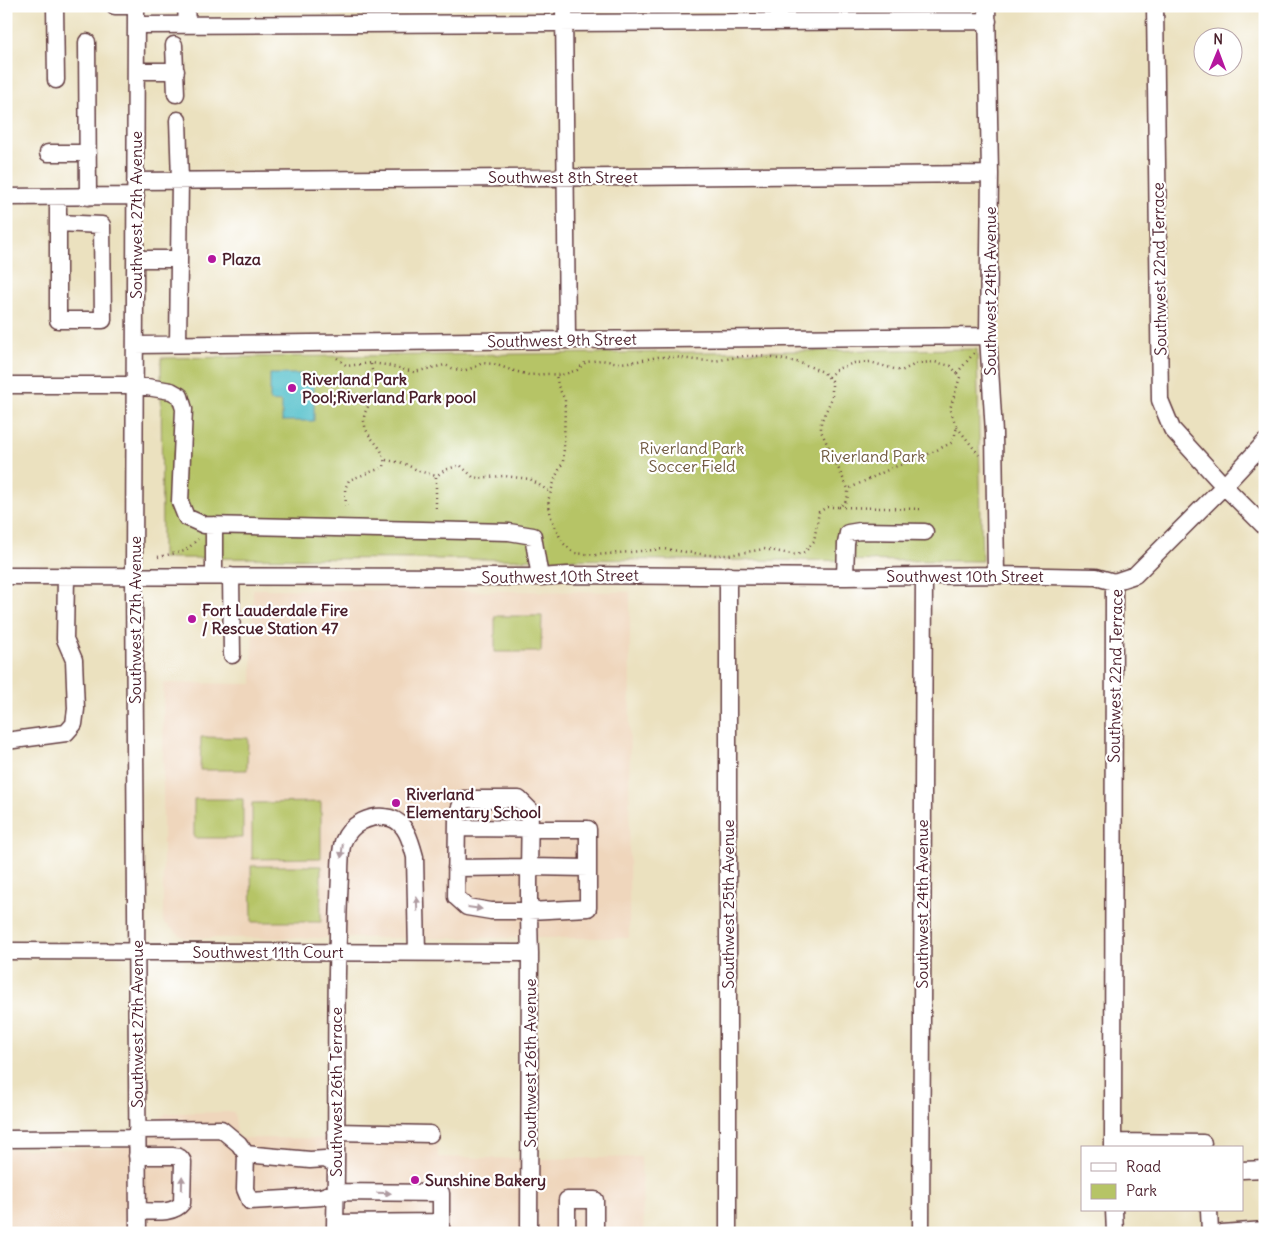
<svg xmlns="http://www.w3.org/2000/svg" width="1271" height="1239" viewBox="0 0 1271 1239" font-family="Delius,sans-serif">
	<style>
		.built { fill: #efd6bc }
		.green { fill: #b6c466; stroke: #807248 }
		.water { fill: #53c0cb; stroke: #4e707b }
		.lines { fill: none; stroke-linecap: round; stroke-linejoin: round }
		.minor-casing { stroke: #623c41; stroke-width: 19 }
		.path { stroke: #623c41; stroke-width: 2.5; stroke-dasharray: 1 4; stroke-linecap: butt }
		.minor { stroke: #fff; stroke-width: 16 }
		.oneway { fill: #ae9aa0 }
		.poi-dot { fill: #b5179e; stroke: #fff; stroke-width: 2 }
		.labels { text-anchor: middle; stroke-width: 4.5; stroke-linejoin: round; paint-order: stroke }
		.street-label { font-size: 16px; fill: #4a1f2b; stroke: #fff }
		.poi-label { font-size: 16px; font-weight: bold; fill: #4a1f2b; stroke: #fff; text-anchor: start }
		.park-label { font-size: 16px; fill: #705940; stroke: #fff }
	</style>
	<rect width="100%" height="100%" fill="#fff"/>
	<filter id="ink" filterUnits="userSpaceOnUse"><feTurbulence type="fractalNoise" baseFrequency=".02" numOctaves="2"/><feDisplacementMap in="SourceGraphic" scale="10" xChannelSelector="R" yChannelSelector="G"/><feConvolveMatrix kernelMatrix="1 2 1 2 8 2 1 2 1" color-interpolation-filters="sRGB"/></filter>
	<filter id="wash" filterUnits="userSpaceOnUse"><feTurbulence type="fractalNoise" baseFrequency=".0096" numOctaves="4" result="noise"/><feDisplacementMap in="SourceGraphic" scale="20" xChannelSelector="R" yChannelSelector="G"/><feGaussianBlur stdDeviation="1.12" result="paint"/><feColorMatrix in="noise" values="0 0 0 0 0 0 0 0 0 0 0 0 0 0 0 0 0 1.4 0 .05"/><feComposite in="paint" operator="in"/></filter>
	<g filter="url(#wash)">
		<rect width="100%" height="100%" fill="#ebe1bf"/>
		<path class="built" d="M253,589L630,592L629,938H184L163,922V683L252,684Z
			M234,1112L238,1138L437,1139L438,1157L541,1159L641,1157L644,1233H6V1149H113L167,1113Z"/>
		<path class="green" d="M977,349L982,561L162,558L161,358Z
			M495,616H542L541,652H495Z
			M201,737L248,738L247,770H200Z
			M194,799H243V838H194Z
			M321,802V858L252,859V803Z
			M251,866H321V922H252Z"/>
		<path class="water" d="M270,374H314V421H282V402L270,401Z"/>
	</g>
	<g filter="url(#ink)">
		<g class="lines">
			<defs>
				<path id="minor" d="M55,6L56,80
					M115,6H136
					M136,6L134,576L138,1233
					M186,6L187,24
					M564,6L567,340
					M987,6L990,174L988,336L994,433L996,575
					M1155,6L1160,400L1172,429L1224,486L1265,527
					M136,25L988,21
					M87,42L88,197
					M174,45L176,94
					M136,71H176
					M48,153H88
					M136,181L990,174
					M6,197L136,196
					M58,223L102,225L103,320H58V197
					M135,259H179
					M178,344L180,180L178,120
					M135,345L567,340L988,336
					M6,385H135L171,391L180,396L184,409L180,502L186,517L204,525L509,532L533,536L540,577
					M6,576L540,577L568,575L845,577L996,575L1096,577L1114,582
					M214,576V525
					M231,576L232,655
					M845,577L846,544L848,533L860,531L925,532
					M6,741L66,733L74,724L76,709L74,660L65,639L66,576
					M457,828L588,829V908L529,911H491L467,907L456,897L457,816L463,799H519L530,810C529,858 528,906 530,953L529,1233
					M456,868L529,867L588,868
					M6,951L530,953
					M137,1130L221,1129L239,1144L246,1154
					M336,1132L430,1134
					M6,1139L137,1138
					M1113,1142L1203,1143
					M1113,1148L1114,582L1135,575L1224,486L1265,442
					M137,1156H173C178,1156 181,1157 183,1162L182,1203C173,1215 151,1211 138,1211
					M336,1165L325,1159L310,1160L246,1154L245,1189L250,1201L321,1197L335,1192L441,1193V1233
					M1242,1170L1265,1169
					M1114,1210L1115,1233
					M1209,1210L1210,1233
					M335,1223L441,1222
					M335,1233C335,1210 336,1187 336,1164C337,1089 335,1013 338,937C338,916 339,896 340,876C340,865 340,852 343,842C350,824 371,813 390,818C406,822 411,842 415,857L417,953
					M567,1233V1200H595V1233
					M728,1233V575
					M921,1233L924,576
					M1222,1233L1265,1230"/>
			</defs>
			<use href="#minor" class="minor-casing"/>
			<path class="path" d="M337,358L347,366L371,363
				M957,373L974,353
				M828,377L837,369L854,363L870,362L901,371L918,363L935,362L951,366L960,377L950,409L953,418L957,427L953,442L931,453L892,468L848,489
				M957,427L979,455
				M386,460L403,463L419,471L436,476
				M346,506L345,489L349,480L384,467C387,447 369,442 365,426C360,410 374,403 376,390C377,381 371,372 371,363L386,365L414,372L445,365L452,368L463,371L475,367L482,363L494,364L511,370L529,375L548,374L562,375L577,370L586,362L601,360L620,363L638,361L658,357H675L695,360L714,361L744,356H760L797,362L806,365L823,372L832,381V398L821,422V431L848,489V496L845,503L838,507H827L819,512L814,541L805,552L796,555L764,549L729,555H708L664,549L596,555L574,553L562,542L551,517L548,501L556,476L563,462L564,448L565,400L558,386L556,374
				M839,507L922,509
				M436,508V476L445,470L460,465L474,478L504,476L530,479L550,492
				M158,557L185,551L198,539"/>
			<use href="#minor" class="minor"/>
		</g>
		<defs><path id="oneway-solid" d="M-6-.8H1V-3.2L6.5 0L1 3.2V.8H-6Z" transform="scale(1.25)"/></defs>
		<g class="oneway">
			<use href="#oneway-solid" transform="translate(342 851) rotate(97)"/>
			<use href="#oneway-solid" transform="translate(417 904) rotate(-92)"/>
			<use href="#oneway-solid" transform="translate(475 908) rotate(8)"/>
			<use href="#oneway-solid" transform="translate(182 1183) rotate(-89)"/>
			<use href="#oneway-solid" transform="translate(384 1193) rotate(1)"/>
		</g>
	</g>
	<g class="poi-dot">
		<circle cx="212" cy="259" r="5"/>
		<circle cx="292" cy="388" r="5"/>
		<circle cx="192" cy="619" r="5"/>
		<circle cx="396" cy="803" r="5"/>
		<circle cx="415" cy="1180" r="5"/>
	</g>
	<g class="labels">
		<g class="street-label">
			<text x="563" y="183">Southwest 8th Street</text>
			<text transform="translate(136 215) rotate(-90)" y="6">Southwest 27th Avenue</text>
			<text transform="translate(1159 269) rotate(-91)" y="6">Southwest 22nd Terrace</text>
			<text transform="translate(990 291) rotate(-90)" y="6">Southwest 24th Avenue</text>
			<text transform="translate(562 340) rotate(-1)" y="6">Southwest 9th Street</text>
			<text transform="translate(560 576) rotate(-1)" y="6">Southwest 10th Street</text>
			<text x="965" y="582">Southwest 10th Street</text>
			<text transform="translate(135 620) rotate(-90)" y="6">Southwest 27th Avenue</text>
			<text transform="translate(1115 676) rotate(-89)" y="6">Southwest 22nd Terrace</text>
			<text transform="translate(728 904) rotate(-90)" y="6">Southwest 25th Avenue</text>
			<text transform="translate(922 904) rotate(-90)" y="6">Southwest 24th Avenue</text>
			<text x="268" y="958">Southwest 11th Court</text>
			<text transform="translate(137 1024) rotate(-90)" y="6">Southwest 27th Avenue</text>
			<text transform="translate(530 1063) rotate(-90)" y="6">Southwest 26th Avenue</text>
			<text transform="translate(336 1092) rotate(-90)" y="6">Southwest 26th Terrace</text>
		</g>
		<g class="poi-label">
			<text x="222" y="265">Plaza</text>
			<text x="302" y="385">Riverland Park<tspan x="302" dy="18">Pool;Riverland Park pool</tspan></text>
			<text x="202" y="616">Fort Lauderdale Fire<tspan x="202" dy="18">/ Rescue Station 47</tspan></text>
			<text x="406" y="800">Riverland<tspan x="406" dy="18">Elementary School</tspan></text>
			<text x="425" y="1186">Sunshine Bakery</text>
		</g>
		<g class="park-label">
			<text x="692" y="454">Riverland Park<tspan x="692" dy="18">Soccer Field</tspan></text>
			<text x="873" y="462">Riverland Park</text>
		</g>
	</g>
	<rect width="1271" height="1239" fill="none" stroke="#fff" stroke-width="25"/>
	<rect x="1081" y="1146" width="162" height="65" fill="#ffffff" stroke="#b7a5aa"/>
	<rect x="1091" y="1163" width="25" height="8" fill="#ffffff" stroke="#b7a5aa"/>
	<text x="1126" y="1172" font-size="15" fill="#4a1f2b">Road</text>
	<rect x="1091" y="1184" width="25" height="15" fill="#b6c466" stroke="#b7a5aa"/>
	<text x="1126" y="1196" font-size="15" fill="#4a1f2b">Park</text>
	<g transform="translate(1218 52) rotate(1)"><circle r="24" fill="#ffffff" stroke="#b7a5aa"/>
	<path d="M0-4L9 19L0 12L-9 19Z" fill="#b5179e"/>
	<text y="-8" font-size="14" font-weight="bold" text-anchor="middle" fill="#4a1f2b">N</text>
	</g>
</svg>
